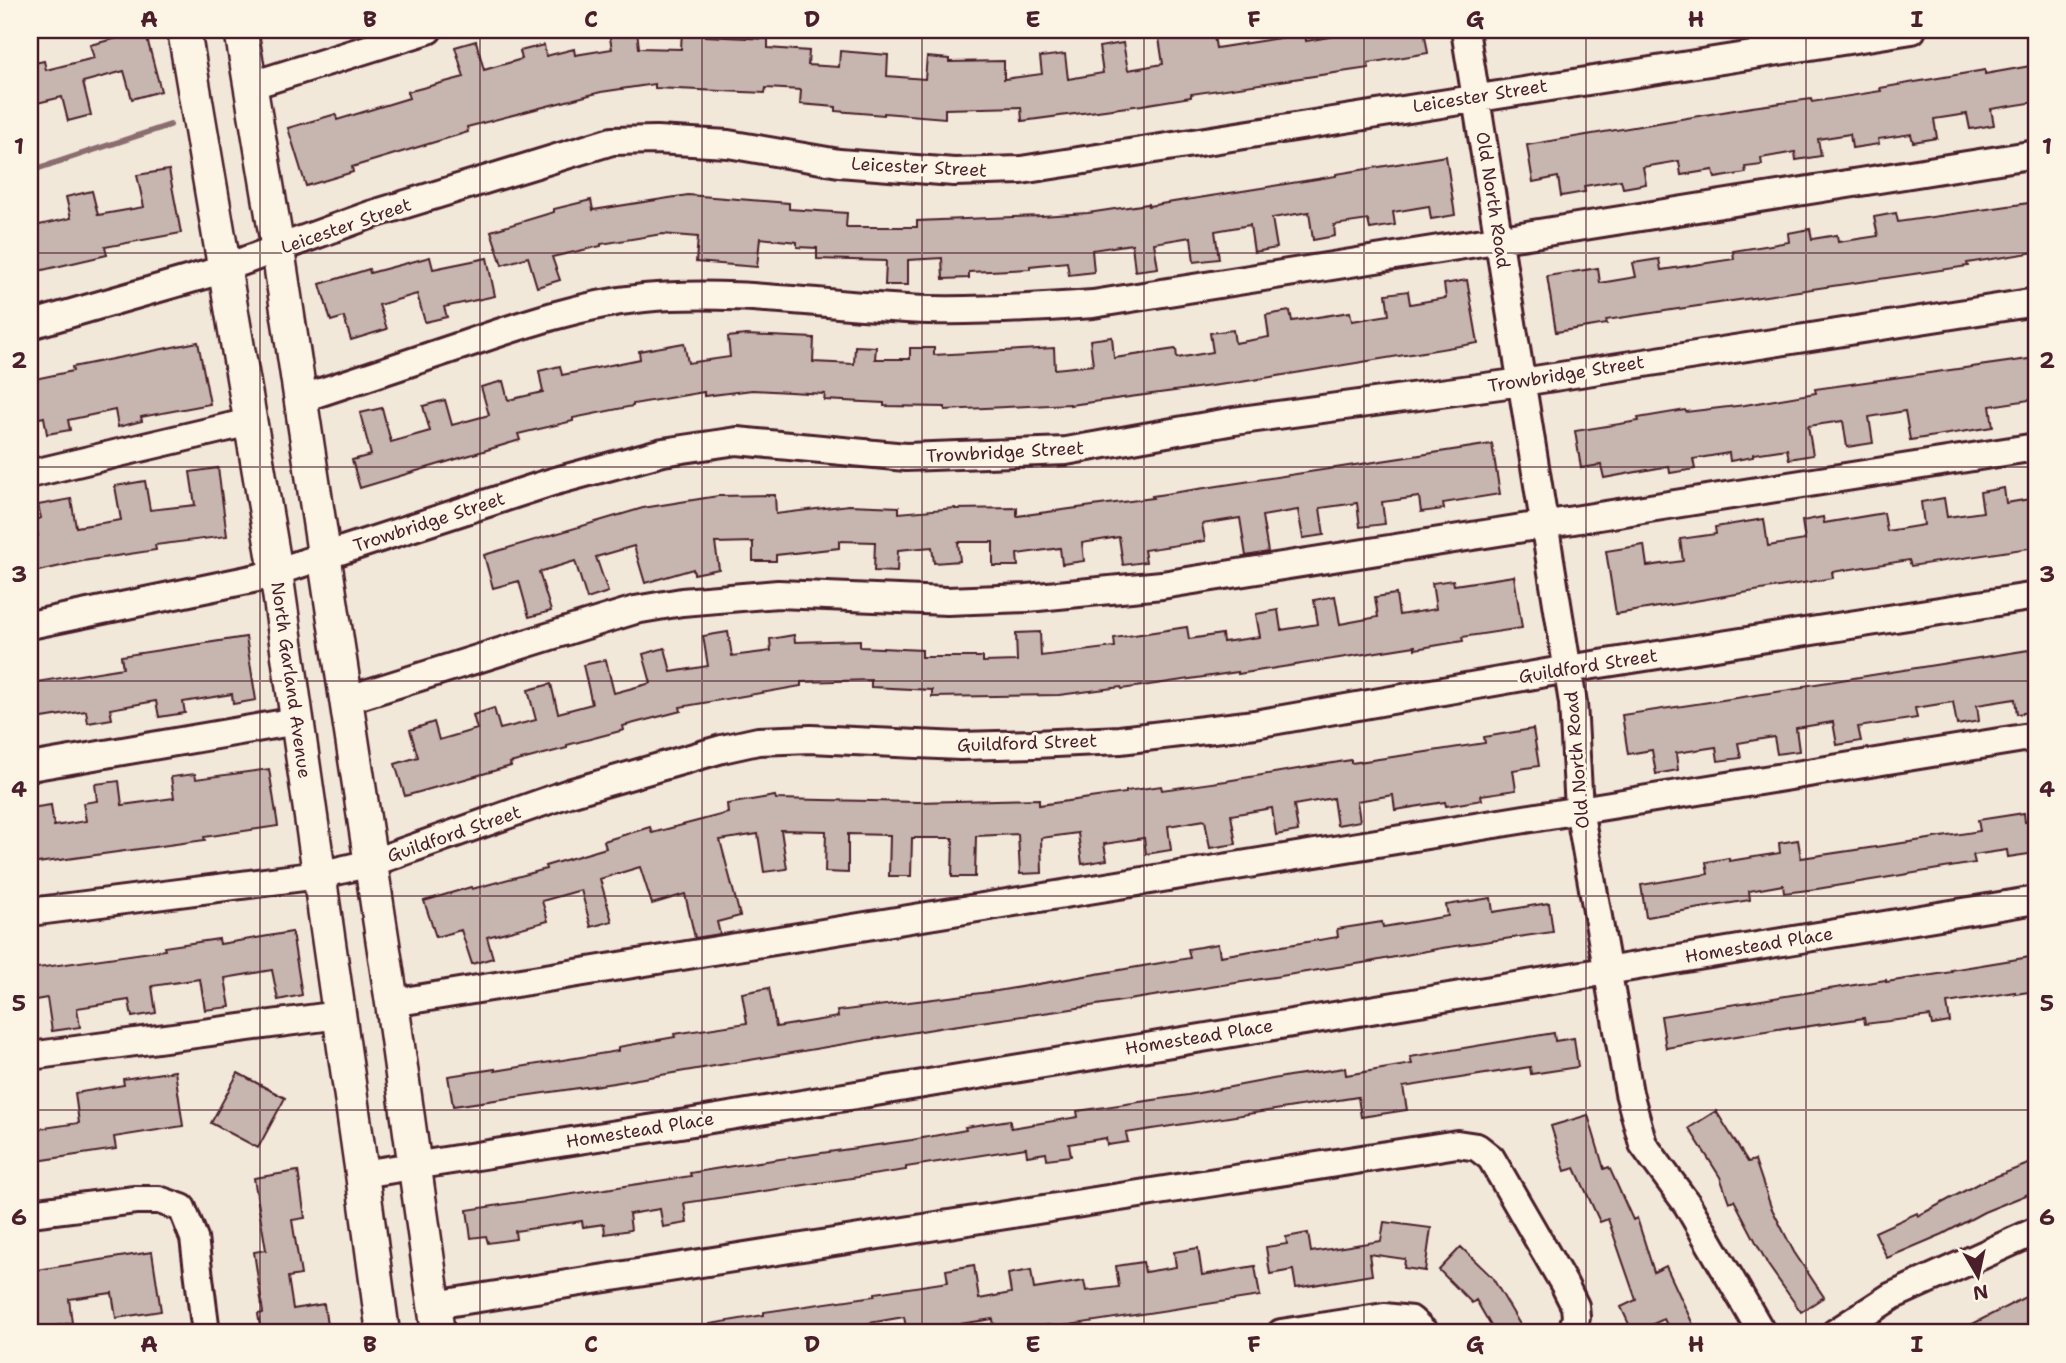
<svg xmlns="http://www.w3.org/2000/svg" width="2066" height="1363" viewBox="0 0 2066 1363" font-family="'Shantell Sans',sans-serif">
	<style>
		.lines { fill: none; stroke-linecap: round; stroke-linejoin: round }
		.stream { stroke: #8b6d6f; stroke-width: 6 }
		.building { fill: #c7b6af; stroke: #4a1f2b; stroke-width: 2 }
		.minor-casing { stroke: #4a1f2b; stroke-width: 32 }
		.major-casing { stroke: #4a1f2b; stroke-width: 37 }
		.minor { stroke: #fcf5e5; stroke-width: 26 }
		.major { stroke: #fcf5e5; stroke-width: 32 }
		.grid { fill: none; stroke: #4a1f2b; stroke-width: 2; stroke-opacity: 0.55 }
		.labels { text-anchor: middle; stroke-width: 6; stroke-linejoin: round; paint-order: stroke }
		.street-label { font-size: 18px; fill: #4a1f2b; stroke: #fcf5e5 }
		.neatline { fill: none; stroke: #4a1f2b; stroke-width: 2.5 }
		.grid-label { font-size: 23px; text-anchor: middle; font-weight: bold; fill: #4a1f2b }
	</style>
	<rect width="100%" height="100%" fill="#f1e8da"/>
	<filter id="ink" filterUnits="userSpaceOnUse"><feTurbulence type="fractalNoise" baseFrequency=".0143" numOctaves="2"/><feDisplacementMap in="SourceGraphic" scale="14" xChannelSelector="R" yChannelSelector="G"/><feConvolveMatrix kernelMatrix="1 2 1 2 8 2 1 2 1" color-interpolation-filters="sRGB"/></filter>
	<g filter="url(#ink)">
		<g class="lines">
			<path class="stream" d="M30,171L170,125"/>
		</g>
		<path class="building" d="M634,30H637L639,48L681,49L682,30H705V36L768,39V48L809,51L808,65L839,67L840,51L888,55L887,76L925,79L927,57L949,59V62L1004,61V79L1042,74L1040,57L1065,54L1068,79L1103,73L1099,47L1123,43L1128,70L1163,64L1159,38L1213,30L1216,48L1305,34L1306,41L1341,35L1340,30H1424L1428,53L1368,63L1369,68L1191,94V97L1142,105L1022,121L1021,107L945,109V118L884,113V115L836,111V107L800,104L801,90L766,88L765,93L655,88V84L601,92L467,127L468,132L352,167L353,172L306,186L288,128L336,114L337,120L409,98L407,92L464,77L455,47L476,41L484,70L522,59L520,51L544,45L546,56L574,49L575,55L612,49L609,33Z
			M145,31L161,91L132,99L124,71L83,82L91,115L68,121L62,97L33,104L30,90V64L44,61L46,70L94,58L90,45Z
			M2036,65V102L1991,109L1994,125L1970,129L1967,114L1934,119L1937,138L1913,142L1911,134L1878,139L1879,144L1852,148L1850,134L1818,139L1821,156L1796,160L1795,152L1761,158L1762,165L1745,167L1746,173L1715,178L1713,170L1681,175L1679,161L1643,167L1646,184L1623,188L1621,180L1584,186L1585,192L1561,196L1558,177L1533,182L1527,145L1752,107L1811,99L1812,102L1881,91L1880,88L1985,70V74Z
			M1446,156L1455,215L1431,219L1429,206L1393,212L1395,225L1370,229L1368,220L1334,225L1335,236L1313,240L1309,212L1272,218L1277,248L1254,252L1250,225L1215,231L1219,259L1194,262L1191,237L1154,243L1158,268L1135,271L1132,244L1092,250L1094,272L1069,275L1067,262L1030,266V269L969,272V278L943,279L942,258L908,260V285H885L886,261L817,259V248L797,247V242L760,238L757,267L696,262L698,237L662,234L601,244V246L552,257L560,280L537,287L528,257L502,265L491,231L554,212V209L591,200L593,210L688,195L789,203V209L847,213L846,227H917V221L1041,216L1088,213L1148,204V206L1336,176V174Z
			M169,170L181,233L105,247L107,255L30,273V227L71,218L66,197L92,191L98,215L144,207L137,175Z
			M2036,202V252L1967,263L1968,266L1678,309L1606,320L1607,324L1556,332L1547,276L1598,268L1600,283L1636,277L1633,263L1659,259L1661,270L1734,259L1733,251L1789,242L1788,233L1810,229L1812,239L1837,235L1838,242L1878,236L1874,217L1896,213L1898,222Z
			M430,257L433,269L487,258L495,296L444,307L447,317L425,322L417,294L379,305L387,329L351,340L344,317L331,321L320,284L369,269L370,273Z
			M1467,280L1478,343L1241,382L1070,405V404L945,410V407L884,406V403L824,400L825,394L752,390L704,396V392L633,404V406L573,418V421L518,434L520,440L360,488L352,460L371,455L360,413L382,408L391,442L430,431L423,406L445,400L452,425L489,415L481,387L503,381L508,400L543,392L539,371L560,366L562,375L640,359L639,351L684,343L688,363L730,357L728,337L746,335L814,338L813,362L854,364L855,346L876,347L875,359H910V348H934V355L1054,348L1055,369L1093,365L1090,340L1112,337L1114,358L1176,349L1177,358L1213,352L1210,333L1233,330L1235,343L1269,337L1266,315L1290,311L1292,321L1350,312L1352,321L1389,315L1386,294L1408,291L1410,304L1446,298L1444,284Z
			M198,342L210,404L141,417L142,421L118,427L115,410L68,420L70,430L47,434L44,417L30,420V380L73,371L72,367Z
			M2036,358V399L1990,406L1993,427L1910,440L1905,411L1869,417L1873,443L1847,447L1843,421L1808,426L1813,455L1789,459L1787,449L1753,454V457L1730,461L1729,453L1693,459L1695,469L1670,473L1669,466L1604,478L1601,465L1581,468L1575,431L1639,421L1638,418L1685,410L1686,412L1745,405L1816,393L1815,389Z
			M1492,444L1500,494L1443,503L1444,509L1421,512L1419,497L1382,502L1385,524L1360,527L1357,503L1320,508L1324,535L1303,538L1298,510L1262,516L1268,552L1246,556L1240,518L1202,524L1205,541L1144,550L1146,562L1123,565L1119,537L1082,543L1084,561L1062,564L1060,548L1017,554L1018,566H993V542H958L960,561L934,563L932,547L898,550L897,572L874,571L875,542L839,541V548L776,555V561H753V542L715,543L719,569L694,574L693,569L645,583L634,546L596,557L608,592L587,599L575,561L539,572L551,611L529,617L519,581L493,588L484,555L643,508L718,496L775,495L776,514L849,505L899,507V513L955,508V509L1017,508V516L1153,498L1152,496Z
			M218,468L227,536L155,545L156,550L83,561L30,573V538L38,536L34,520L41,518L38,505L71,499L76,527L121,520L115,486L145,481L150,510L195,505L190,472Z
			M2004,488L2006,503L2036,498V547L1911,566L1909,560L1832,572L1833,578L1616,614L1606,551L1644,545L1647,566L1683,561L1680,539L1716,534L1715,527L1764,519L1768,546L1805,540L1802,521L1823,517L1824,523L1884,513L1887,531L1924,525L1921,502L1944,498L1947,517L1983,512L1980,492Z
			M1514,576L1522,628L1462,637L1463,641L1415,649V646L1238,674V672L1122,689L1121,687L1059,695L932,697V690L871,687V680L801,682V686L680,707L681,711L623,726L624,730L567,745V748L510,763L511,766L405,796L395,764L418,757L410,730L434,722L439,740L477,729L473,715L494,708L500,729L536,720L528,690L551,684L558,713L592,704L583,665L606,660L614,693L651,683L643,654L665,648L671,672L708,666L703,636L728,632L732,656L771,651L770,639L794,635L795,642L860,640V647L922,650V657H983V662L1017,661L1016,633L1040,632L1041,656L1115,647L1114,638L1187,627L1189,639L1222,634L1223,642L1260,637L1256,614L1278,610L1281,630L1318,624L1314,600L1335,596L1340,624L1378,617L1375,597L1396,594L1399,615L1436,609L1432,583L1453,580L1454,585Z
			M246,637L256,700L233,704L232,694L183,702L185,713L159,717L156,701L110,709L112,719L88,723L86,711L30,720V683L123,668L121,656Z
			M2029,650L2036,711L2017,714L2015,699L1977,705L1979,721L1957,725L1953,702L1915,708L1917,718L1858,727L1861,741L1837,745L1833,722L1796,728L1799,751L1777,754L1774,737L1738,743L1741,758L1718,761L1716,747L1676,753L1678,770L1656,774L1652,750L1628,754L1622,715L1803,688V686Z
			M1533,729L1539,766L1513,770L1516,790L1481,795L1482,800L1446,806L1445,802L1395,810L1393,795L1357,801L1360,821L1337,825L1333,798L1294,805L1298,831L1276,835L1272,808L1231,815L1236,844L1210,848L1205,820L1168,826L1171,850L1146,854L1144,838L1104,844L1107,860L1082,864L1078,833L1041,838L1042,873L1020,874L1018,834L976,836L975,877H952L953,838H912L911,876H889L890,835L848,834V873L825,872L826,831L781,830L787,869L764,872L758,834L720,840L740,916L717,922L720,934L695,938L685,894L652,904L640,867L600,879L612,921L591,927L581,890L542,901L548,921L487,937L493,958L472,964L461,930L436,937L424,901L471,887L472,889L546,869L545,866L606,848L604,841L650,827L652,833L728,813L727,804L775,796L776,799L918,802L1039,799V805L1126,793V791L1161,786L1162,790L1226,781L1351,760V763L1413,754L1485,743L1484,737Z
			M269,769L278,826L204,837L205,840L30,864V808L51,805L54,826L86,821L83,803L97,801L95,784L119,781L122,805L174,798L171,777L195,774L196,779Z
			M2024,813L2025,822L2036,820V853L2008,857L2007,850L1973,855L1975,863L1817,889L1784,893L1783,885L1749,891L1750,900L1646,917L1641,885L1708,874L1706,862L1729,858V861L1780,853L1779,843L1798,840L1801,858L1916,841L1980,831L1978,820Z
			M1491,898L1493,912L1549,903L1553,932L1442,948L1369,962L1065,1010L945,1027L614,1083L453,1106L448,1076L495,1069V1071L618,1051V1047L675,1037L674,1034L747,1023L742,993L769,988L776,1027L838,1017L837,1011L997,991L1190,958L1188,949L1218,944L1220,956L1338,937L1337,929L1382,922L1383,927L1448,916L1446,905Z
			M292,932L302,995L278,1000L272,970L225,978L230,1007L205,1010L200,979L152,986L156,1013L132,1017L129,1000L77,1008L80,1027L52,1031L47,998L30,1001V969L165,950L164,947L219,939L220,944Z
			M2036,956V991L2015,994V992L1947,1003L1950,1022L1932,1025L1930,1016L1865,1024L1864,1018L1790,1029V1027L1666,1048L1661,1016L1886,980V982L1952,972L1951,970Z
			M1554,1033L1555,1041L1574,1038L1578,1067L1531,1074L1530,1067L1403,1087L1407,1110L1361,1117L1358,1097L1126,1133L1128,1142L1107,1145L1106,1138L1069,1144L1071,1156L1047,1159L1046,1153L1027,1156L1026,1148L906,1167V1170L684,1203L687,1223L663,1227L660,1209L629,1214L631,1230L605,1234L604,1224L583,1227L582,1221L515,1231L516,1239L488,1243L486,1236L471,1238L467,1210L691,1176L690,1173L745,1164L912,1140L966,1130L965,1127L1010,1120L1011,1128L1078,1117L1077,1111L1188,1095L1289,1076L1345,1068L1346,1075L1412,1064L1410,1057Z
			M175,1071L183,1126L114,1137L116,1149L30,1162V1130L79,1123L75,1093L124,1085L123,1079Z
			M238,1073L285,1098L258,1148L211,1123Z
			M1716,1111L1748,1162L1755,1160L1771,1207L1794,1252L1824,1297L1801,1312L1768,1265L1734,1200L1729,1202L1720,1177L1689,1128Z
			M1588,1115L1604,1169L1609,1167L1633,1220L1637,1218L1654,1272L1666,1266L1697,1333H1671L1664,1319L1633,1333L1621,1307L1636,1300L1608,1219L1600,1222L1575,1168L1565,1171L1551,1126Z
			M2036,1161V1191L1984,1212L1943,1234L1887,1258L1875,1232L1917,1213L1918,1216L1979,1183Z
			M298,1171L305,1218L292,1220L301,1275L288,1277L293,1309L324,1304L328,1333H261L258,1314L263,1313L254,1252L266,1250L254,1178Z
			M1384,1222L1431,1228L1425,1271L1404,1268L1405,1259L1369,1254L1372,1275L1296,1288L1293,1270L1270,1274L1266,1247L1287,1244L1286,1237L1308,1233L1311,1252L1381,1241Z
			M1461,1247L1492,1277L1525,1333H1495L1476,1300L1472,1303L1439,1270Z
			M1198,1248L1202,1275L1255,1266L1260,1296L1050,1328L1049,1325L995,1333L993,1319L907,1332L904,1317L869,1323L870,1332L862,1333H711L710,1324L764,1315V1312L875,1296V1293L948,1282L946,1270L974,1265L979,1299L1011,1293L1008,1274L1031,1270L1034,1289L1084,1281L1086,1291L1119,1287L1116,1266L1143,1262L1145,1272L1176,1267L1174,1252Z
			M152,1252L161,1311L116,1318L112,1293L69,1299L72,1323L30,1330V1271Z
			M2031,1294L2036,1305V1323L2017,1333H1955Z"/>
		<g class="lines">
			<defs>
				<path id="minor" d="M1465,30L1573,703L1579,809L1629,1093L1643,1144L1687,1204L1762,1333
					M249,86L428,30
					M30,325L208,274L370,215L612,141L656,140L728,144L839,163L954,172L1021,170L1912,30
					M300,399C355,381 411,362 466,344C524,324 583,304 644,298C740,289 834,307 929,310C984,311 1038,308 1093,304L2036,154
					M30,474L250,422
					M30,625L257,578L552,482L663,452L737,441L906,457L1066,451L1234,421L1522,382L2036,302
					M346,700L573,629L635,610L682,602L778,594L947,601L1027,598L1162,585L2036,447
					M30,767L297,721
					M30,912L319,875L371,863L569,793L722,749L758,741L811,739L960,746L1034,744L1120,740L1255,724L1568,669L2036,596
					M392,1003L2036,736
					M30,1056L339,1015
					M362,1174L693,1122L2036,900
					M30,1213L135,1200H159L182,1208L194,1238L206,1333
					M434,1305L1457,1144L1477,1147L1491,1158L1564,1284L1575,1306L1576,1317L1573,1329L1569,1333
					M1281,1333L1384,1317L1411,1320L1425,1333
					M1835,1333L1892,1296L2036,1231"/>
				<path id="major" d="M184,30L276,572L362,1174L383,1333
					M241,30L278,250L392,1003L438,1333"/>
			</defs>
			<use href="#minor" class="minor-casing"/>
			<use href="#major" class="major-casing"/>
			<use href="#minor" class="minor"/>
			<use href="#major" class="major"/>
		</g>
	</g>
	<path class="grid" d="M260,30V1333M480,30V1333M702,30V1333M922,30V1333M1144,30V1333M1364,30V1333M1586,30V1333M1806,30V1333M30,253H2036M30,467H2036M30,681H2036M30,896H2036M30,1110H2036"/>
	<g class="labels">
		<g class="street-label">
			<text transform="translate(1480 96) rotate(-9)" y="6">Leicester Street</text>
			<text transform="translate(919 167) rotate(3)" y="6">Leicester Street</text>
			<text transform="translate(1493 200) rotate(81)" y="6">Old North Road</text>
			<text transform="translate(346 226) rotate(-19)" y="6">Leicester Street</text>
			<text transform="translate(1566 374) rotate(-9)" y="6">Trowbridge Street</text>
			<text transform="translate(1005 452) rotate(-3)" y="6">Trowbridge Street</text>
			<text transform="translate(429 522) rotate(-18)" y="6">Trowbridge Street</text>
			<text transform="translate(1588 666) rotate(-9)" y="6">Guildford Street</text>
			<text transform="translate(291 680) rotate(82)" y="6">North Garland Avenue</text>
			<text transform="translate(1027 743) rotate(-2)" y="6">Guildford Street</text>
			<text transform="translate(1577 760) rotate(-95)" y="6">Old North Road</text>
			<text transform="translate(454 834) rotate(-19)" y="6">Guildford Street</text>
			<text transform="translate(1759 945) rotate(-9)" y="6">Homestead Place</text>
			<text transform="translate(1199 1037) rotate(-9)" y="6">Homestead Place</text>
			<text transform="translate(640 1130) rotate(-9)" y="6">Homestead Place</text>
		</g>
	</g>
	<rect width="2066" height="1363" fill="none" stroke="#fcf5e5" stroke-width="77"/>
	<g transform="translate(1978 1276) rotate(171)" stroke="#fcf5e5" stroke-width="5" paint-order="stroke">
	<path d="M0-5L12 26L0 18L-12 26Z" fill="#4a1f2b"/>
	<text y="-10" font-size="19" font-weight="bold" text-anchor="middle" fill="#4a1f2b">N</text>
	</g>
	<rect x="38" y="38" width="1990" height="1286" class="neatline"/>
	<g class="grid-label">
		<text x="149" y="27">A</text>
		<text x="370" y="27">B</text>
		<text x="591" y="27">C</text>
		<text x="812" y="27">D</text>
		<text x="1033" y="27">E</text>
		<text x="1254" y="27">F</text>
		<text x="1475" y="27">G</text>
		<text x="1696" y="27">H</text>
		<text x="1917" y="27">I</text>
		<text x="19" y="154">1</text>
		<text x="2047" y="154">1</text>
		<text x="19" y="368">2</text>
		<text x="2047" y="368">2</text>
		<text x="19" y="582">3</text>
		<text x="2047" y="582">3</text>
		<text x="19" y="797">4</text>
		<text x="2047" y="797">4</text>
		<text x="19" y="1011">5</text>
		<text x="2047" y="1011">5</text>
		<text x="19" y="1225">6</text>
		<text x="2047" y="1225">6</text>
		<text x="149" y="1352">A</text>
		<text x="370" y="1352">B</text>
		<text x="591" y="1352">C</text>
		<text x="812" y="1352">D</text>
		<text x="1033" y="1352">E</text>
		<text x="1254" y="1352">F</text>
		<text x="1475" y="1352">G</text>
		<text x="1696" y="1352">H</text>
		<text x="1917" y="1352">I</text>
	</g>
</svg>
